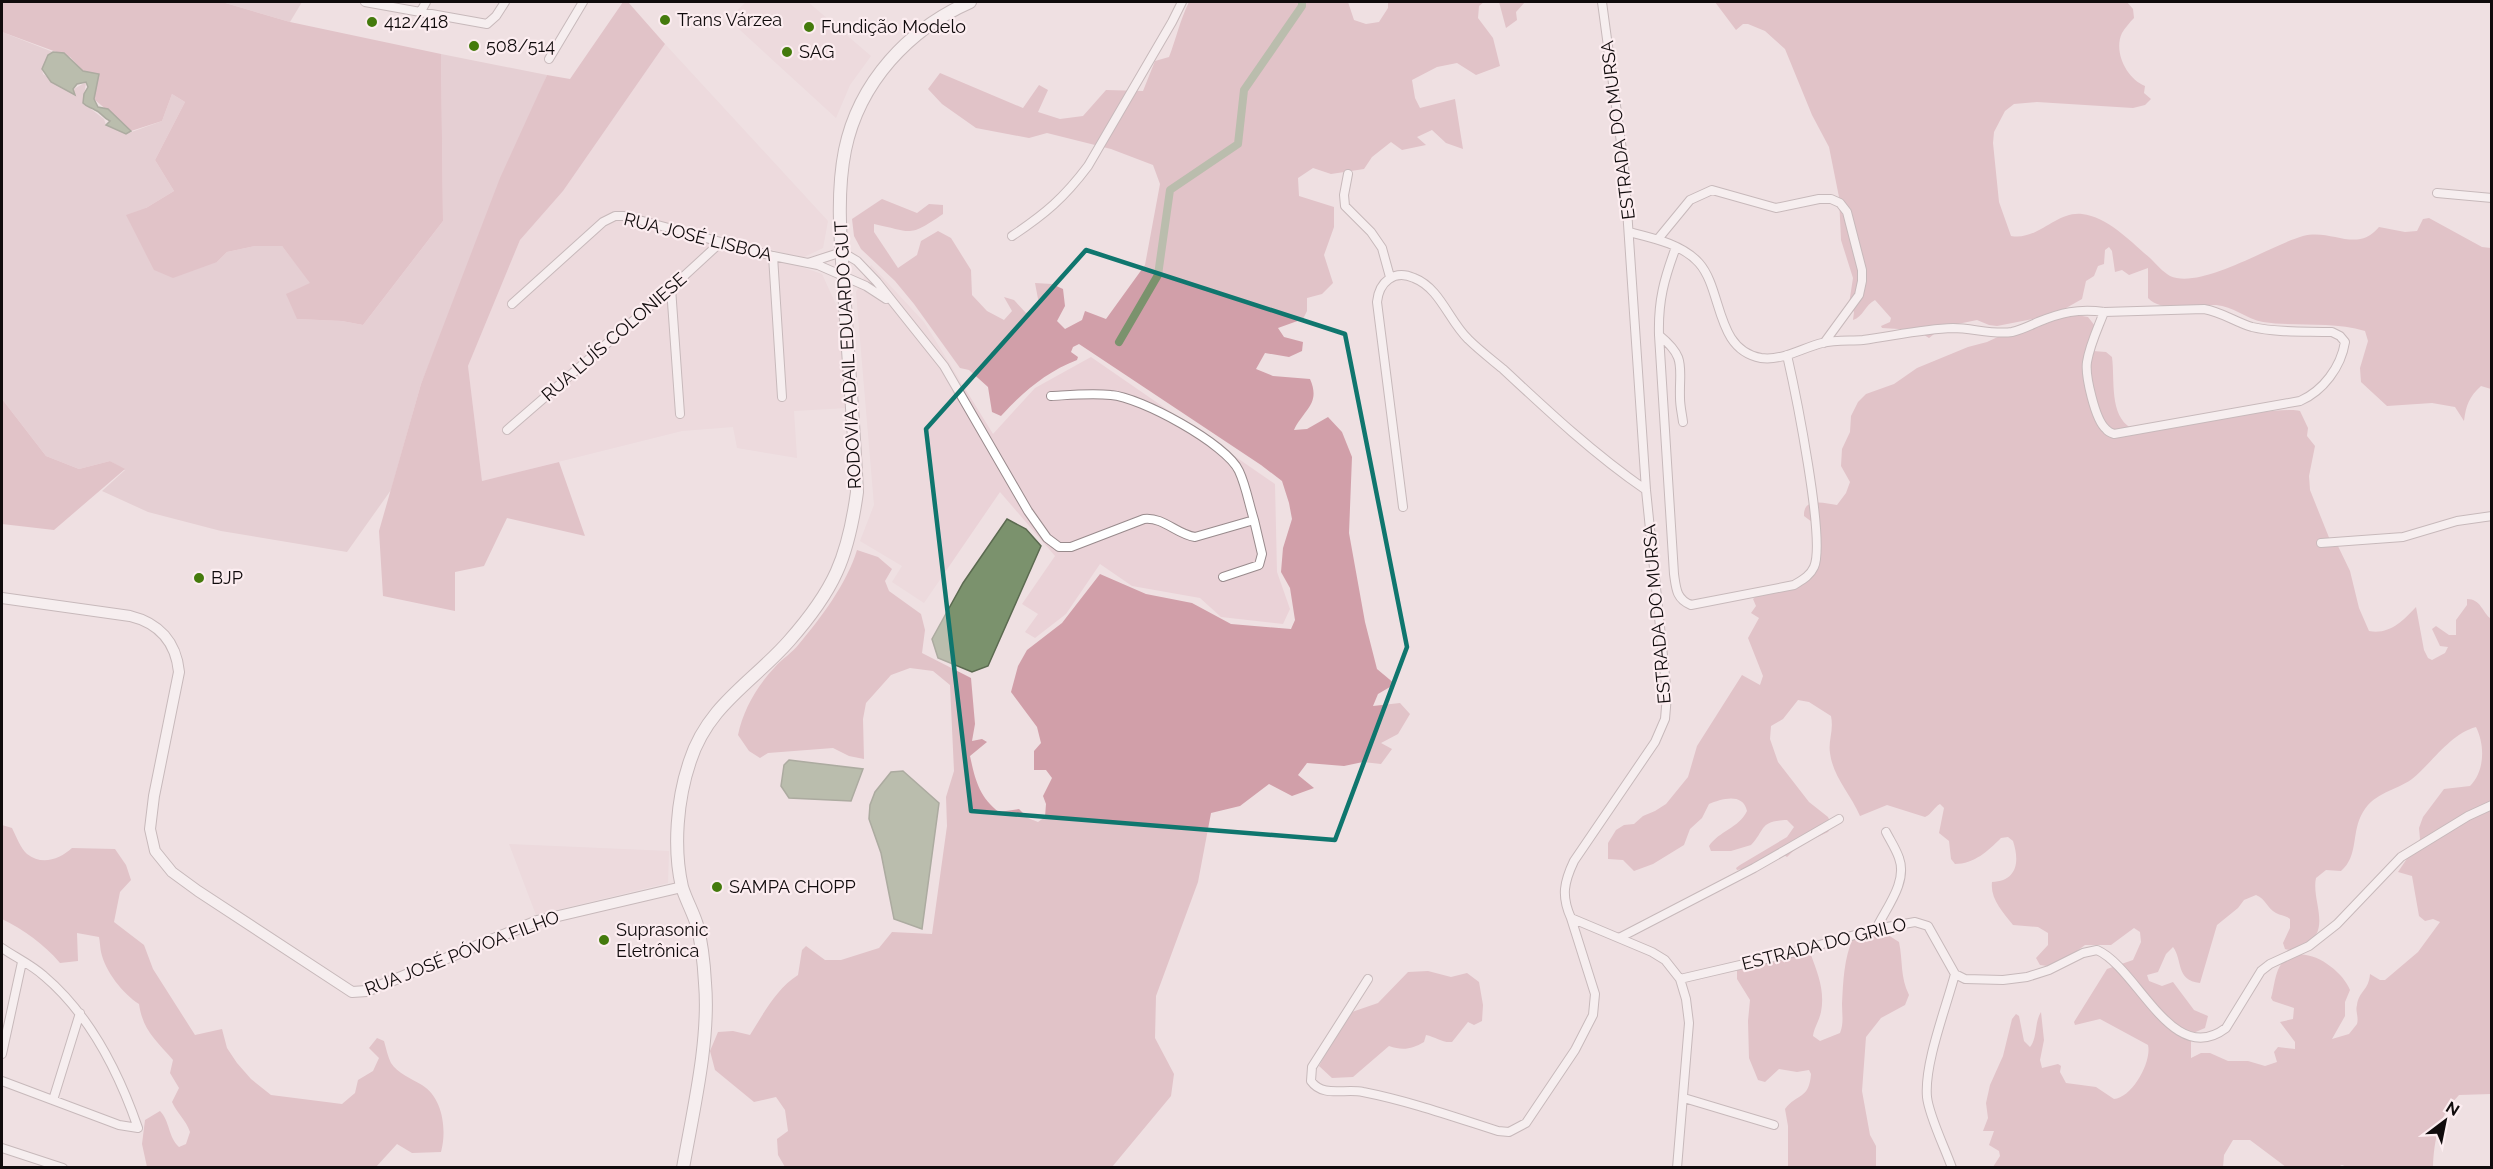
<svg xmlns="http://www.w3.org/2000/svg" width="2493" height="1169" viewBox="0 0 2493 1169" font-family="Raleway,sans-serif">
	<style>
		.built { fill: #ead2d7 }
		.green { fill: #dabac0 }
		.forest { fill: #d19fa9; fill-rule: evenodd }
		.water { fill: #7b926d; stroke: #5b6a50; stroke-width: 1.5 }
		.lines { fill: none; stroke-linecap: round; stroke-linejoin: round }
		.canal { stroke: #7b926d; stroke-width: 8 }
		.minor-casing { stroke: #988a8c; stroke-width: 10 }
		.tertiary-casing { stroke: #988a8c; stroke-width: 12 }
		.primary-casing { stroke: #988a8c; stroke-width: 14 }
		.minor { stroke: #fff; stroke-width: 8 }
		.tertiary { stroke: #fff; stroke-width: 10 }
		.primary { stroke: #fff; stroke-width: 12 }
		.marked { fill: none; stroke: #0f766e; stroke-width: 4.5; stroke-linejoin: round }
		.poi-dot { fill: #447a0c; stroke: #fcedf0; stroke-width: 2 }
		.labels { text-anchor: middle; stroke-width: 4.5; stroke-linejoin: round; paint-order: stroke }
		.poi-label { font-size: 18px; fill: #100b0c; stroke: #fcedf0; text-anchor: start }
		.street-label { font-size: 18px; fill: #100b0c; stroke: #fcedf0 }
	</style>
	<rect width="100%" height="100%" fill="#efe0e2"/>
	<path class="built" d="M746,2H808L871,56L850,85L836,118L728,19Z
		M665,44L828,221L823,248L802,258L668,221L822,274L838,309L847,408L794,411L797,458L737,448L733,427L682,431L482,481L468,366L520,240L563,191Z
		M871,265L924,322L993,434L1035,388L1091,357L1275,484L1277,572L1290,609L1283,624L1221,617L1200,598L1132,586L1100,564L1066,614L1035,638L1025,632L1038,614L1022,604L1055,556L1000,492L924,603L892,582L902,566L860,541L874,505L856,292Z
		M509,844L669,851L668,883L536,915Z"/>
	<path class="green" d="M222,2H302L290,22Z
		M2,32L53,52L48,55L42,69L43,74L69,92L86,82L83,103L104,119L106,125L126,134L162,121L172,94L185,102L155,160L174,191L146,208L217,262L227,252L255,246H282L311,283L297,319L342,321L363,325L443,221L441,54L547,75L421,384L391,490L347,552L221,531L148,512L102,491L125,470L110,461L79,469L46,456L2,399Z"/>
	<path class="forest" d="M2,2H222L290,22L441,54L443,221L363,325L342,321L297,319L286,294L310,283L282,246H255L227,252L217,262L173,278L154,270L126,215L146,208L174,191L155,160L185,102L172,94L162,121L131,131L94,99L98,74L83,71L70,57L2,32Z
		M623,2H628L665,44L563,191L520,240L468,366L482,481L559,462L585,536L507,518L484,566L455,572V611L383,596L379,531L421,384L500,178L547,75L570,79Z
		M1189,2H1348L1354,20L1366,24L1379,22L1388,8V2H1484L1479,6L1478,18L1493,38L1500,66L1476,75L1457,63L1437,67L1412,80L1415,98L1420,108L1455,99L1463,149L1446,143L1432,130L1417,137L1426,145L1402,150L1391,142L1372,157L1364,169L1331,174L1313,168L1298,178L1299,196L1334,207V227L1324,255L1333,283L1322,294L1307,298V311L1303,319L1278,328L1284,337L1303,342L1302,351L1289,357L1265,353L1256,369L1273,376L1310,379C1321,404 1304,409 1294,430L1307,429L1328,417L1342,432L1352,457L1349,533L1365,622L1377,669L1395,684L1378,694L1373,706L1400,703L1410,714L1398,734L1381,743L1392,749L1381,764L1363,762L1344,766L1307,763L1298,775L1314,788L1292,796L1269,784L1240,806L1211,813L1198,882L1156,996L1155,1038L1174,1074L1171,1096L1112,1167H785L778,1155L777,1139L788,1131L785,1110L776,1097L754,1102L715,1070L710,1051L718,1032L733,1031L750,1035C764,1013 776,989 798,975L802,950L806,946L825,960H841L879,948L892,932L932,934L947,826L946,797L954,771L950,685L933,671L910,668L891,675L866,703L863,719L864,759L849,756L833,748L768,753L760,758L749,751L738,735C743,710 757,686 775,667C782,659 792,653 799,644C821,618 847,583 857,550L878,557L892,569L885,581L889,591L921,614L925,630L922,653L971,678L975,724L972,741L982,739L987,742L970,756C975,779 979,797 999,812L1019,809L1028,818L1038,822L1045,817L1046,804L1043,796L1052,778L1046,770H1034V751L1041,743L1037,727L1011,692L1018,666L1027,650L1062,623L1100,574L1146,594L1192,603L1231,624L1291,629L1295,620L1290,588L1281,572L1283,548L1292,519L1289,503L1282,481L1261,465L1079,344L1073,347L1071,352L1078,357L1077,360C1046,372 1023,392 1001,416L992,412L988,387L969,370L960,368L914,304L895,281L861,249L854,236L852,219L882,199L917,213L929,204L943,205V214C908,238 913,232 874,224V232L898,268L917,255L921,241L938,231L951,238L971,270L972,295L987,311L1004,320L1012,311L1004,297L1014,300L1026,313L1039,304L1035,283L1052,284L1063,289L1065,306L1057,321L1065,329L1082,320L1085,311L1106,319L1145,265L1160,184L1153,165L1111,149L1047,133L1029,138L976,128L942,104L928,89L940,73L1023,108L1039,85L1048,90L1038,112L1060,119L1083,116L1106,90L1143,91L1155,61L1169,57C1176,39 1180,20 1189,2Z
		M1499,2H1525L1516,12L1517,20L1506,28Z
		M1715,2H2127L2133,9L2134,18C2130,22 2125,28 2122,33C2113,52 2127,79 2145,86L2144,93L2151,99L2145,105L2133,108L2037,102L2014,104L2005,111L1994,132L1993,143L1999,202L2011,236C2038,241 2056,211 2082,214C2108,217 2131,242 2150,258C2156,264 2163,272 2170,276C2201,290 2271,245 2303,236C2332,228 2357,254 2379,227L2405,232L2417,231L2423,219L2429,218L2482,247L2491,248V389L2481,386C2469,397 2466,405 2464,421L2455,407L2432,403L2387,406L2361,382L2360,368L2368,341L2365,331C2332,321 2297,327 2263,322C2246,319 2233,306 2216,305C2196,304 2163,314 2148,298V268L2129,275L2122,270L2115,272L2112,251L2109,247L2105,250L2104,264L2098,266L2094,276L2086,281L2082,299L2059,312L2088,317L2095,326L2093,351L2106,352L2112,357C2115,380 2109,415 2131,428L2254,411C2269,413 2289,408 2300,411L2308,428L2307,436L2315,446L2309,476L2310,490L2330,540L2337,544L2350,571L2359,608L2369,631C2389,635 2403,621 2416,607L2424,650L2428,658L2432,660L2445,653L2448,647L2440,646L2432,629L2436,626L2449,635H2456V620L2467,605V599C2481,599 2482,612 2491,619V1094L2459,1095C2439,1116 2434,1139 2433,1167L2350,1168L2342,1165L2335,1168L2286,1167L2250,1140H2233L2224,1155L2223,1167H1993L2000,1156L1999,1151L1989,1145L1994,1131H1983L1988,1118L1986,1103L1990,1085L2003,1056L2012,1019L2016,1014L2019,1016L2024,1041L2030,1047C2038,1037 2034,1023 2041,1012L2044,1040L2040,1060L2042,1068L2058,1064L2061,1066L2060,1072L2066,1083L2096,1087L2114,1099C2132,1098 2152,1062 2148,1045L2100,1019L2075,1025L2074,1022L2107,969L2133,960L2141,942L2140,932L2134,928L2111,945H2085L2062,962L2047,966L2040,965L2036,958L2048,945V933L2038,927L2013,925C2003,912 1990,899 1992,882C2017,881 2020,862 2013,841L2008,837L2001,838C1988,851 1974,864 1955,864L1951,859L1949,841L1939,833L1944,808L1940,804C1934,807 1932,814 1925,817L1887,805L1860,816C1850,793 1833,777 1830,753C1828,740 1834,731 1831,716L1809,702L1798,700L1783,719L1771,726L1770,739L1778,762L1809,802L1828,817L1832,826L1828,832L1798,846L1787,857L1778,851L1748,868L1737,870L1736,868L1740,865L1787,837L1794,827L1787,820C1759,821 1766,829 1751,845L1731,851H1711L1709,846C1719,831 1739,828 1747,811C1743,792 1721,799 1709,804L1702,818L1690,829L1684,845L1653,864L1634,871L1623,860L1608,859V843L1616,830L1624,825L1634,824L1643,816L1655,811L1666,804L1688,777L1697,746L1742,675L1760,685L1763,676L1748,638L1759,618L1751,613L1756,606L1753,599L1766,588L1806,577L1816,566L1812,522L1804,516C1803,497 1824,503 1837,505L1846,493L1850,482L1841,466L1842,449L1850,432L1851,416L1858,402L1866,394L1894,384L1917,368L1968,347L1987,342L2038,318L1997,326L1989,325L1977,320L1943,327L1929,338L1916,330L1882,328L1881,326L1890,322L1891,318L1875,300C1865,305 1863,317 1853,320L1854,312L1849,304L1853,278L1841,240L1839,197L1829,147L1812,115L1785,49L1765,31L1748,24H1743L1736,30ZM2476,727C2485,745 2485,771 2470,786L2444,789L2423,817L2419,828L2420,839L2398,872L2412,876L2419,916L2425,921L2433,919L2440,922L2418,952L2385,980H2380L2370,974C2369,990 2359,991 2357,1005C2355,1011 2359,1017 2357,1024L2349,1034L2332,1039L2345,1016V1002L2350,990C2342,969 2302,940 2282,963C2275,971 2274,988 2271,998L2273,1001L2294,1008L2293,1019L2280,1022L2295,1042V1049L2278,1047L2274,1052L2277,1062L2265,1066L2248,1061H2228L2210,1053H2201L2191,1058V1034L2205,1028L2208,1016L2194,1010L2173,982L2162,986L2149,981L2147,975L2158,972L2166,954L2173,947C2183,960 2175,980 2200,983L2217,925L2238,908L2244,900L2256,895C2266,899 2267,908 2276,913C2281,916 2285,915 2290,919V928L2283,943L2285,949C2292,951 2297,949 2304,945C2333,931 2311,901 2316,878L2326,870L2341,871C2359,856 2351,831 2363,812C2375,792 2395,791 2412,779C2432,763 2450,734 2476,727Z
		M2,399L46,456L79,469L110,461L125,469L54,530L2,524Z
		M2,825L12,828C16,836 21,849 27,854C42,866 60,859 72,848L115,849L126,865L131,880L120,892L114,922L144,945L153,969L195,1035L222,1029L227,1048L237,1063L251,1079L271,1095L342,1104L355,1093L358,1080L373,1071L379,1058L369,1048L377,1038L384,1041C386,1048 388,1057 391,1063C397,1073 412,1079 422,1085C443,1098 447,1130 441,1152L412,1153L397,1144L376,1167H147L142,1144L145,1120L160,1111C170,1121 168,1137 179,1147L186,1144L190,1132C186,1120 177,1113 172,1102L179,1088L170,1073L173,1060C156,1040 143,1031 139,1004C123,994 105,971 101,952C100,947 100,942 99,937L77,933L78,961L60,963C44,944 24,930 2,919Z
		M1877,933L1888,935L1899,942C1903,961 1900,977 1909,995L1905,1005L1881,1018L1866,1037L1862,1091L1870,1135L1876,1146V1167H1788V1126L1785,1109C1797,1093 1809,1100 1811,1074L1809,1070L1797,1072L1779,1069L1765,1082L1758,1080L1749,1058L1748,1021L1750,1000L1737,979V969L1801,953L1811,955C1818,974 1825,991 1821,1012C1819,1021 1814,1028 1813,1036L1820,1041L1840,1033C1844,1023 1842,1014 1842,1004C1843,982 1844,958 1853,938Z
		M1428,971L1451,977L1467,973L1479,982L1483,1005L1482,1021L1474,1025L1468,1022L1452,1042C1442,1043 1436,1037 1426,1035L1424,1042C1412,1049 1403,1051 1389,1046L1353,1077L1332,1078L1319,1066L1341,1025L1352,1012L1378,1003L1408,972Z"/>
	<path class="water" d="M53,52L64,53L83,71L99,74L94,99L98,107L108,109L131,131L126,134L106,125L110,121C103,118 101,112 95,110C90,107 88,108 83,103L84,94L88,87L86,82L77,84L73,89L75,95L51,82L42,69L48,55Z
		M1007,519L1026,529L1041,546L988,666L972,672L938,658L932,639L963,583Z
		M789,760L863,769L851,801L789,798L781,786L784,765Z
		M903,771L939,803L922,929L894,919L881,853L869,819L870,805L875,792L891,772Z"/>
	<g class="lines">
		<path class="canal" d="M1119,342L1158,275L1170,190L1238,144L1244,90L1302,6V2"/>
		<defs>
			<path id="minor" d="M365,2L487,24L496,16L505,2
				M1602,2L1624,165L1646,490L1667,695L1665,719L1655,742L1574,861C1564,882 1561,896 1571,918L1652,952L1665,960L1680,979L1686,999L1689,1023L1677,1168
				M420,13L426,2
				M549,59L583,2
				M1348,174L1344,195L1345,206L1371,232L1382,248L1390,277
				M2437,193L2492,198
				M1629,232C1653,238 1682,244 1699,263C1723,290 1715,350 1761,358C1782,361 1802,348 1822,343C1835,340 1850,341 1863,340C1893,336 1922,329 1953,328C1972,328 1993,335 2012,332C2021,330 2029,326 2038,322C2060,313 2079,308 2104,312L2204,309C2222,312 2235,322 2252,327C2277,333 2306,331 2332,332L2340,336L2345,342C2341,367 2323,391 2300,401L2114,434C2111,433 2108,432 2106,429C2095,420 2085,375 2087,362C2090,344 2098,328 2104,312
				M1012,236C1045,214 1064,198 1088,166L1172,22L1182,2
				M1658,239L1690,200L1712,190L1776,208L1819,199H1831L1840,203L1847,212L1862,270V281L1859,295L1824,343
				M1676,247C1664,279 1658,301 1659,335C1687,358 1679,366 1680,398C1680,406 1682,414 1683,422
				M773,256L782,397
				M808,263L842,252L857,261L877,282L944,366L1028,511L1047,538L1059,547H1071L1144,519C1164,517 1176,534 1195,537L1254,520L1262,554L1259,565L1223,577
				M671,288L680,414
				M512,304L603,222L615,216H624L773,256L818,265L866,286L886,299
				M1659,335L1674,574C1676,588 1676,599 1691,605L1794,585C1802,580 1810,576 1814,567C1826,541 1795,390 1787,355
				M1051,396C1070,395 1091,393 1111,395C1140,397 1227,444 1239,471C1246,486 1249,504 1254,520
				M507,430L671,288L721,242
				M1403,507L1377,302C1379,282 1394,269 1414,278C1440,288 1449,321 1468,339C1479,350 1491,359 1503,369C1549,412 1594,454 1646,490
				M2321,543L2403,537L2457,521L2492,516
				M1876,929C1886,908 1908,882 1899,858C1896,849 1890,840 1886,832
				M1619,938L1754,868L1839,819
				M2,948C15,957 32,965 44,976C89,1014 119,1073 138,1128L119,1125L2,1081
				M1368,979L1312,1067L1311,1081C1323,1098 1345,1088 1363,1092C1409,1101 1454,1117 1498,1131L1509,1132L1526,1123L1575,1050L1593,1015L1595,994L1571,918
				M1680,979L1791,953L1876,929L1915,922L1928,926L1955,974L1965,979L2003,980L2027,977L2049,970L2083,953L2097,950C2138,968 2172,1069 2226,1028L2261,971L2270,964L2309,946L2337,924L2401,857L2468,816L2492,805
				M2,1054L22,962
				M1684,1098L1774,1125
				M53,1100L80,1013
				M2,1148L63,1168
				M1952,1168C1945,1148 1929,1116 1927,1097C1924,1064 1946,1008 1955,974"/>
			<path id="tertiary" d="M2,598L130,616C159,623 176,642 179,672L154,796L150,829L155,851L172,872L198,891L352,992L367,991L537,921L682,887"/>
			<path id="primary" d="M683,1168C693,1111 710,1040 705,983C704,964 702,944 697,925C693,912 686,900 682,887C673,848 677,799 690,761C708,705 753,682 789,641C834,590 848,558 857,492C854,429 849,367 845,305C842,254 835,200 845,150C859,82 909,29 970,2"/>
		</defs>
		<use href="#minor" class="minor-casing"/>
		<use href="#tertiary" class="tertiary-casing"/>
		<use href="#primary" class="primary-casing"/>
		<use href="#minor" class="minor"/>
		<use href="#tertiary" class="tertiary"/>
		<use href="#primary" class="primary"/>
	</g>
	<path d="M0 0H2493V1169H0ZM1086,250L1345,334L1407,647L1335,840L971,811L926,429Z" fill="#efe0e2" fill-opacity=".55" fill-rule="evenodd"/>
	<path class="marked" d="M1086,250L1345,334L1407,647L1335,840L971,811L926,429Z"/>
	<g class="poi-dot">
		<circle cx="665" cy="20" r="6"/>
		<circle cx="372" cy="22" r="6"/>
		<circle cx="809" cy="27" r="6"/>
		<circle cx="474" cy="46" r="6"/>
		<circle cx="787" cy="52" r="6"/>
		<circle cx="199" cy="578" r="6"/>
		<circle cx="717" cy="887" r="6"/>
		<circle cx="604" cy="940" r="6"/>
	</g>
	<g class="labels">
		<g class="poi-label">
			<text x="677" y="26">Trans Várzea</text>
			<text x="384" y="28">412/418</text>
			<text x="821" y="33">Fundição Modelo</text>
			<text x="486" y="52">508/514</text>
			<text x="799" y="58">SAG</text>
			<text x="211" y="584">BJP</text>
			<text x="729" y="893">SAMPA CHOPP</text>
			<text x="616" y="936">Suprasonic<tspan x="616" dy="21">Eletrônica</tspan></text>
		</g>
		<g class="street-label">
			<text transform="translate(1618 130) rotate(-97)" y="6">ESTRADA DO MURSA</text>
			<text transform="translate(698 237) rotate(14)" y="6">RUA JOSÉ LISBOA</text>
			<text transform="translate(614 337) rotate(-41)" y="6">RUA LUÍS COLONIESE</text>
			<text transform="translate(848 355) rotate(-93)" y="6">RODOVIA ADAIL EDUARDO GUT</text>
			<text transform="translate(1657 614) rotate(-95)" y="6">ESTRADA DO MURSA</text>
			<text transform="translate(1824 944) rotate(-14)" y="6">ESTRADA DO GRILO</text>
			<text transform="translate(462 953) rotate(-21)" y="6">RUA JOSÉ PÓVOA FILHO</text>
		</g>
	</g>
	<rect width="2493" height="1169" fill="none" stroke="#100b0c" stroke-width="6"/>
	<g transform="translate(2445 1121) rotate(32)" stroke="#fcedf0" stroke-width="4.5" paint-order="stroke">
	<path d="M0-4.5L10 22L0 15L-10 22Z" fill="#100b0c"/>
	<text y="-9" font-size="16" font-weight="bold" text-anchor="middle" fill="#100b0c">N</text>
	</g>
</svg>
